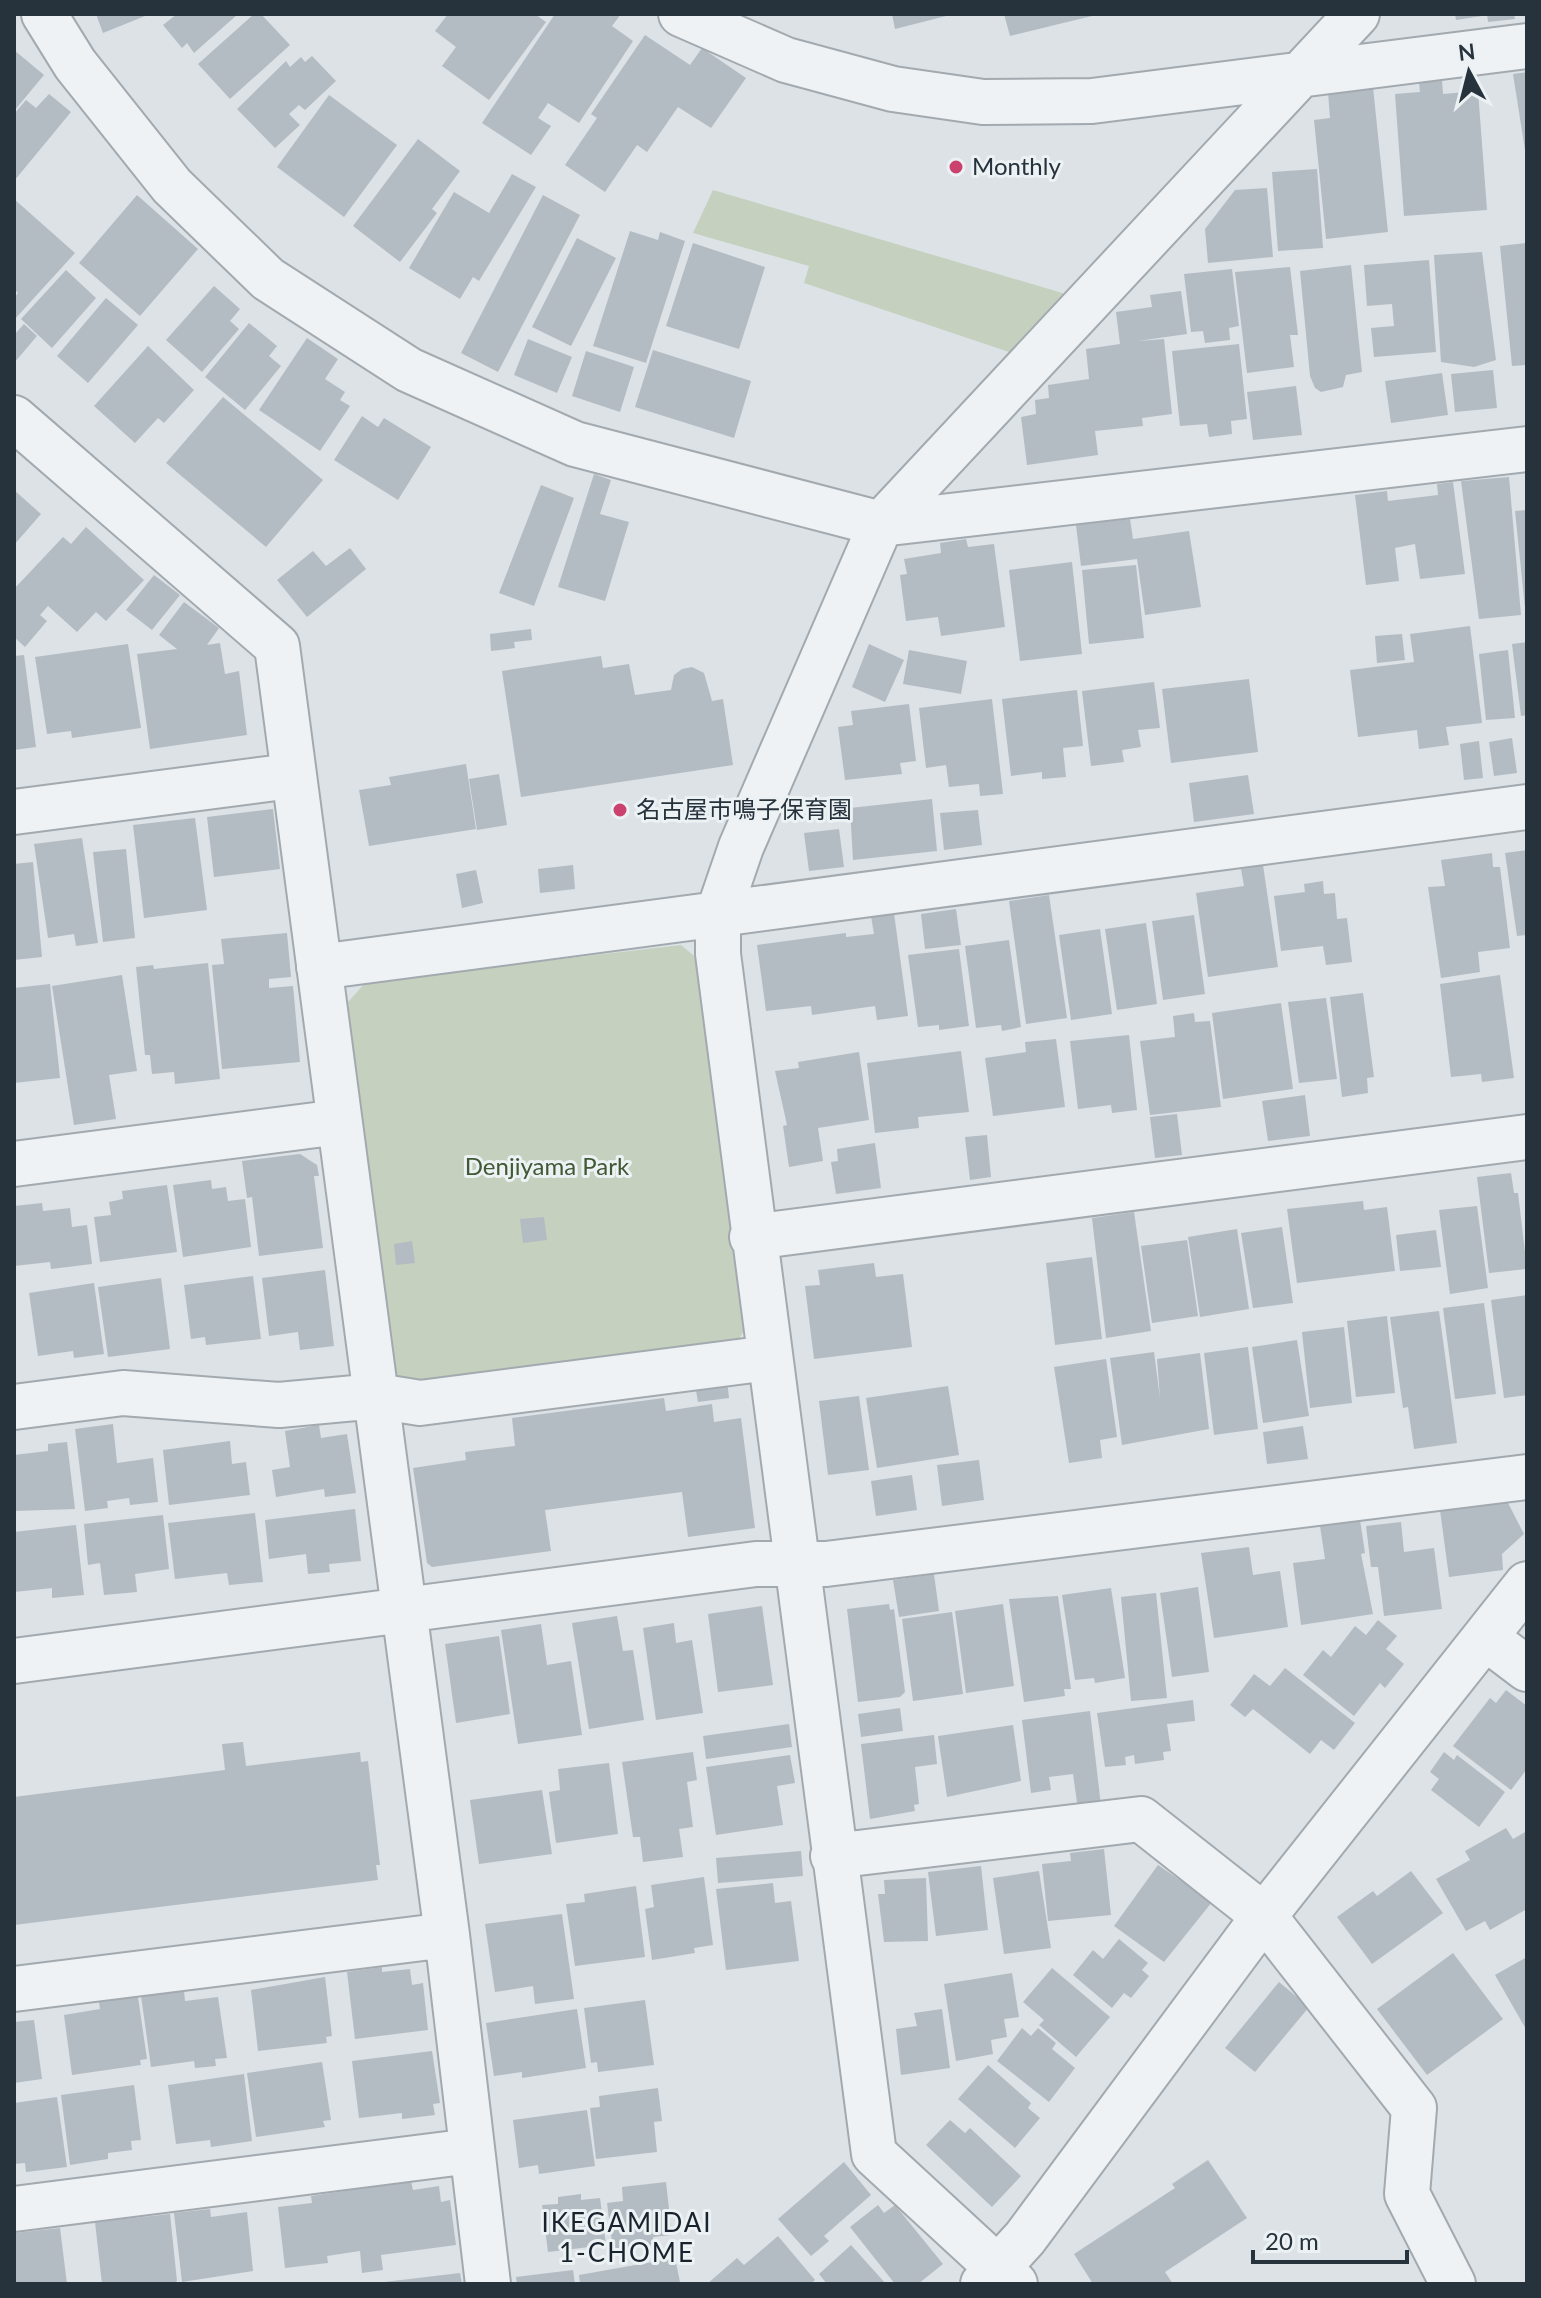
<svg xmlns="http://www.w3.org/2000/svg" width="1541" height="2298" viewBox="0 0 1541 2298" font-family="Lato,'Noto Sans JP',sans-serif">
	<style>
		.green { fill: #c5d0be }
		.building { fill: #b4bcc3 }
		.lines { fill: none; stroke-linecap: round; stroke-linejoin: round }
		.street-casing { stroke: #a2aab0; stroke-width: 48 }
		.street { stroke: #eff2f5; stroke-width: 44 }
		.poi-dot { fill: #cb426e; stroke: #ecf1f4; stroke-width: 3 }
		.labels { text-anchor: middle; stroke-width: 6; stroke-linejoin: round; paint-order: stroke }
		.poi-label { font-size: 24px; fill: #26323c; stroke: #ecf1f4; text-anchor: start }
		.park-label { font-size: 24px; fill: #415834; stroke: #ecf1f4 }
		.neighbourhood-label { font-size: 26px; letter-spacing: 2px; fill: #19232d; stroke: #ecf1f4 }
	</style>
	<rect width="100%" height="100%" fill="#dce2e6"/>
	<path class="green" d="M713,190L1069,295L1015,354L804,283L809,266L693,233Z
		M681,945L699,960L746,1327L732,1351L417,1390L394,1376L348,1002L366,982Z"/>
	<path class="building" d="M96,14H150L103,33Z
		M177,14H238L194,53L187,43L182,48L163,25Z
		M254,14H261L290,45L230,99L198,64Z
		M448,14H535L546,22L489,100L442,66L456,47L435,31Z
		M555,14H621L612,26L633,41L579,123L548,103L538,118L551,126L531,155L482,123Z
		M892,14H950V15L895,29Z
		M1004,14H1096V15L1010,36Z
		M1455,14H1482V16L1456,20Z
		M1487,14H1514L1515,19L1488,22Z
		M645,35L690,65L702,48L746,78L711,128L678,107L647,152L637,145L605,192L565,165L597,118L591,114Z
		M14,50L44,75L14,111Z
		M312,56L336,81L305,110L299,105L289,114L300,125L275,148L237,109L286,61L290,67L301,57L305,62Z
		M1527,72V150H1525L1513,74Z
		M1442,80L1443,94L1478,91L1487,210L1404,216L1395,94L1420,92L1419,82Z
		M1373,87L1388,232L1326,239L1314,120L1330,118L1328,92Z
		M49,94L71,112L14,181V114L26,100L36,108Z
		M329,95L397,145L344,217L277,167Z
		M418,139L460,171L432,209L437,213L400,262L353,226Z
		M1317,169L1323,248L1278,251L1272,172Z
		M512,174L536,187L479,281L473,277L460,299L409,268L454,192L489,213Z
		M1267,188L1273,257L1208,263L1205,229L1235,190Z
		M137,195L198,249L140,316L79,263Z
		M543,195L580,215L498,372L461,353Z
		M14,199L75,253L14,320V298L18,293L14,289Z
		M630,231L658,240L660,232L685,241L646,363L593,346Z
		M577,238L616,258L571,346L532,327Z
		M693,243L765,267L739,349L666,326Z
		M1527,243V365L1512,366L1500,246Z
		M1482,252L1496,360L1474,367L1441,362L1434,255Z
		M1429,260L1436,352L1374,357L1371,328L1394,326L1392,304L1367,306L1364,265Z
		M1351,265L1362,372L1346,375L1343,387L1321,392L1315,388L1310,376L1300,271Z
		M1290,267L1298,335H1290L1294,367L1247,373L1235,272Z
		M1232,269L1239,326L1229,328L1230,340L1205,343L1203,331L1191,332L1184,274Z
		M66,270L96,298L52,348L21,319Z
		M214,286L240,309L230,321L239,329L202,372L166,340Z
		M1181,291L1187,334L1138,341L1164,339L1172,414L1142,418L1143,426L1095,431L1098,455L1027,465L1021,417L1036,414L1035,400L1049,398L1048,385L1089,379L1086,349L1120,344L1116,312L1152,307L1150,295Z
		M106,298L138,325L88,383L57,356Z
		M249,323L277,346L269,356L281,366L245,410L205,377Z
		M24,324L37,336L14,363V335Z
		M307,338L338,359L325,379L345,392L340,400L350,406L320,451L259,410Z
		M528,339L572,357L557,393L514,375Z
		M1239,344L1247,419L1231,421L1232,434L1209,437L1207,424L1180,426L1172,351Z
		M148,346L194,390L164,423L158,418L135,443L94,406Z
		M653,350L751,381L734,438L635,407Z
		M586,351L634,367L620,412L572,396Z
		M1493,370L1497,408L1455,412L1451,374Z
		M1442,373L1448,415L1391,423L1385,381Z
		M1296,386L1302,435L1253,440L1247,392Z
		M223,397L323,480L266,547L166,463Z
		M362,416L378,427L384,418L431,447L398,500L334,460Z
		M594,474L611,480L600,514L629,522L605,601L558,587Z
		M1509,477L1521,615L1479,619L1461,481Z
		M1453,482L1465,574L1420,579L1415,544L1395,548L1399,581L1366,585L1355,495L1387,491L1388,501L1438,495L1437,484Z
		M541,485L574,498L534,606L499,593Z
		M14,490L41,514L14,545Z
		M1527,510V608H1525L1515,511Z
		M1130,519L1133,539L1189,531L1201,607L1145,615L1137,559L1081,566L1076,525Z
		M86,527L144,580L106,621L96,612L77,632L48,606L40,615L47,621L25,647L14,637V589L63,537L71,544Z
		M966,539L968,547L994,544L1005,627L941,636L938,617L906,621L900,575L907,574L904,559L941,553L940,543Z
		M350,548L366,569L307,617L277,580L313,551L326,566Z
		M1072,562L1082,654L1020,661L1009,570Z
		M1136,565L1144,638L1089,644L1082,570Z
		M154,575L180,595L152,630L126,610Z
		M184,602L219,628L207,645L220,643L225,674L239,671L247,735L150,749L137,654L177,649L159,635Z
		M1470,626L1482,723L1446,727L1449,745L1419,749L1417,730L1358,737L1350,670L1414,662L1410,634Z
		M531,629L532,640L514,642L515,648L491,651L490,634Z
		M1402,634L1405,660L1377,663L1375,636Z
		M1527,642V715L1521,716L1512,644Z
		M128,644L141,728L72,738L71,731L47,734L35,657Z
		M869,644L904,660L885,702L852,687Z
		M909,650L967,661L961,694L903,684Z
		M1508,650L1515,718L1486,720L1479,654Z
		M24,655L36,747L14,750V656Z
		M601,656L603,668L629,664L635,695L671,690L674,675L682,669L692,667L704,673L712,701L723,699L733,765L521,797L502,671Z
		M1249,679L1258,752L1171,763L1162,689Z
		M1154,682L1160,728L1138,730L1141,747L1122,750L1124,762L1091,766L1082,691Z
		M1077,690L1083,746L1063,748L1066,777L1042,779V772L1011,776L1002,699Z
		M992,699L1003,794L980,796L979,784L949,787L946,765L926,768L919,708Z
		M909,704L916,761L900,763L902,774L845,780L838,727L853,725L851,711Z
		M1512,738L1517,773L1494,776L1489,742Z
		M1479,741L1483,778L1464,780L1460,744Z
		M466,764L476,829L369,846L359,790L391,785L389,777Z
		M499,774L507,825L477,830L469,779Z
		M1248,775L1254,814L1194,822L1189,783Z
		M932,799L937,851L853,860L850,808Z
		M273,809L280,869L214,877L207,817Z
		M978,810L982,845L944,850L940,813Z
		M195,818L207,910L144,918L133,825Z
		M839,829L844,867L809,871L804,833Z
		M82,838L98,943L76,946L74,934L48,938L34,844Z
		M126,849L135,938L103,942L93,852Z
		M1527,850V935L1517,936L1505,853Z
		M1492,853L1493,867H1500L1510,948L1478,952L1480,972L1441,978L1428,887L1445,886L1441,860Z
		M33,862L42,957L14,960V864Z
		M573,865L575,889L540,893L538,869Z
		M1263,865L1278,967L1208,977L1196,893L1244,886L1241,869Z
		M476,870L483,903L462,908L456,874Z
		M1323,881L1324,894L1335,893L1337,919L1347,918L1352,962L1326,965L1323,946L1281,951L1274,896L1305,892L1304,884Z
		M1049,895L1067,1018L1026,1024L1009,901Z
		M956,909L961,945L925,949L921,914Z
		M894,913L908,1016L877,1020L875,1006L812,1015L811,1006L766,1011L757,945L846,933V937L874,934L871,916Z
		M1194,915L1205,994L1163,1000L1152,921Z
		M1146,923L1157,1004L1117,1010L1105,929Z
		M1100,929L1112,1014L1071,1020L1059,935Z
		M287,933L291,977L269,979V988L293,986L300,1062L222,1069L212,965L224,964L221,939Z
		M1009,940L1021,1027L1002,1031L1001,1025L976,1028L965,946Z
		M959,949L969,1026L939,1030V1025L918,1027L908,955Z
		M208,963L220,1079L175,1084L174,1072L152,1074L150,1055H145L136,967L153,965L154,969Z
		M122,975L137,1071L109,1075L116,1119L74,1125L52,986Z
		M1500,975L1514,1078L1482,1082L1481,1074L1451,1077L1440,984Z
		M50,984L60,1078L14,1083V988Z
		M1363,993L1374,1077L1367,1078L1368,1093L1342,1097L1330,997Z
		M1326,998L1337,1079L1299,1083L1288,1002Z
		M1281,1003L1293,1089L1223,1099L1212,1013Z
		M1194,1013L1195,1022L1210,1021L1221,1107L1150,1115L1140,1041L1175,1037L1173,1016Z
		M1129,1035L1137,1110L1112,1113L1111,1105L1078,1109L1070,1041Z
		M1056,1039L1065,1107L993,1116L985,1058L1026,1052L1025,1042Z
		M961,1051L969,1112L918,1117L919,1128L875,1133L867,1063Z
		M859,1052L869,1120L818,1128L823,1161L789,1167L783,1126L787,1125L775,1071L799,1068L798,1062Z
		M1305,1095L1310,1136L1268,1141L1262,1101Z
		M1177,1114L1182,1155L1155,1158L1150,1117Z
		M987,1135L991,1177L970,1180L965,1137Z
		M875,1143L881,1188L836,1194L831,1162L838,1161L837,1149Z
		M300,1154L317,1165L319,1176H314L323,1248L259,1256L252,1197L247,1198L242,1161Z
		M1511,1173L1514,1193H1518L1527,1269L1489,1273L1477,1177Z
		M211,1180L212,1189L226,1187L228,1201L245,1199L251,1247L183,1257L173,1185Z
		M167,1185L177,1252L100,1262L94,1217L111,1215L109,1202L123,1199L122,1191Z
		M1363,1201L1364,1210L1387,1207L1395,1271L1297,1283L1287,1209Z
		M42,1203L43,1211L70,1208L72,1227L87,1225L92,1264L51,1269L50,1262L14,1266V1206Z
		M1477,1206L1488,1288L1450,1294L1439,1210Z
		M1134,1212L1151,1331L1106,1338L1092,1218Z
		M544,1217L547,1240L523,1243L520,1219Z
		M1282,1227L1293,1303L1253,1308L1241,1233Z
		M1237,1229L1249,1309L1200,1317L1188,1237Z
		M1436,1230L1441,1267L1400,1271L1396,1235Z
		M1187,1240L1198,1316L1152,1323L1141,1246Z
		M412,1241L415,1263L396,1265L394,1244Z
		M1092,1257L1102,1339L1055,1345L1046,1263Z
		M874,1263L876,1277L903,1274L912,1347L814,1359L805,1286L820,1285L818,1270Z
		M325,1270L334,1346L300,1350L298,1332L269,1336L262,1278Z
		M253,1276L261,1339L206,1345L205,1337L191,1339L184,1285Z
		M161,1278L170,1349L108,1357L98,1287Z
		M94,1283L104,1354L74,1358L73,1351L38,1356L29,1293Z
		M1527,1295V1395L1504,1398L1491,1300Z
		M1484,1303L1496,1394L1455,1399L1443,1308Z
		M1439,1311L1457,1443L1414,1449L1408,1407L1403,1408L1390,1317Z
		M1387,1316L1395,1393L1356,1397L1347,1321Z
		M1344,1327L1352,1403L1310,1408L1302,1332Z
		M1297,1340L1309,1416L1263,1423L1252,1347Z
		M1248,1347L1258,1429L1214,1435L1204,1353Z
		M1154,1352L1160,1398L1157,1359L1200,1353L1209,1429L1122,1445L1110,1358Z
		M1106,1359L1117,1437L1100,1440L1102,1458L1069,1463L1054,1367Z
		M727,1380L729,1398L698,1402L695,1385Z
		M948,1386L959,1455L877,1468L866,1398Z
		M859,1396L869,1470L828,1475L819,1401Z
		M664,1398L666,1411L712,1404L714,1422L741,1418L755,1528L688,1537L682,1492L545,1510L551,1551L432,1567L427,1563L413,1468L466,1460L465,1452L515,1446L512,1418Z
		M113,1424L117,1463L153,1458L158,1502L130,1505L129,1498L107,1501L108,1508L85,1511L75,1429Z
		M319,1425L321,1438L347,1434L356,1493L325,1497L324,1489L276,1497L272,1470L290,1467L285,1431Z
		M1303,1426L1308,1459L1267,1464L1263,1432Z
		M230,1441L232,1464L246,1462L250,1495L169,1505L163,1450Z
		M67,1442L75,1509L14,1511V1455L48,1451V1444Z
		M979,1460L984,1500L942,1506L937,1465Z
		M912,1475L917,1510L876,1516L871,1481Z
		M1507,1501L1524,1534L1502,1554L1503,1570L1449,1577L1440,1510Z
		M355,1509L361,1561L329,1564L330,1572L308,1574L306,1554L269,1559L265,1520Z
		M255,1513L263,1582L229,1585L227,1573L175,1579L168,1523Z
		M163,1515L169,1569L135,1574L137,1592L104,1595L100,1563L88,1565L84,1524Z
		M1360,1520L1365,1553L1361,1554L1373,1614L1301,1625L1293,1563L1325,1559L1320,1526Z
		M1401,1522L1404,1552L1434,1548L1442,1609L1384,1616L1378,1567H1371L1366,1526Z
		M76,1525L84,1595L52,1598V1588L14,1592V1532Z
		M1249,1547L1253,1575L1280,1571L1288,1627L1214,1638L1201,1553Z
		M934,1574L939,1611L899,1617L893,1580Z
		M1198,1587L1209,1672L1172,1677L1160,1593Z
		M1111,1588L1125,1678L1095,1683L1094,1678L1075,1680L1062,1595Z
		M1156,1593L1167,1698L1131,1701L1121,1597Z
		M1058,1596L1071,1689H1064L1065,1696L1024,1702L1009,1599Z
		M889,1604L890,1610L894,1609L905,1692L900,1697L858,1702L847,1609Z
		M1003,1604L1014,1686L966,1693L955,1611Z
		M762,1606L773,1685L718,1692L708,1614Z
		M952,1612L963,1694L913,1701L902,1619Z
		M617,1616L623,1651L633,1650L644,1720L589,1729L572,1623Z
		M1378,1620L1397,1636L1386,1649L1404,1664L1385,1688L1380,1683L1354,1716L1303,1675L1323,1650L1331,1657L1355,1626L1366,1635Z
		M674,1623L676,1643L692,1640L703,1713L656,1720L643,1628Z
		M541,1624L547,1665L571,1661L582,1735L518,1744L501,1630Z
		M499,1636L510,1714L456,1723L445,1644Z
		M1285,1668L1355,1723L1334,1750L1321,1740L1310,1754L1253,1709L1245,1717L1230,1705L1254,1674L1270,1686Z
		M1506,1690L1527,1706V1769L1511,1790L1453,1746L1490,1698L1496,1703Z
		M1193,1700L1195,1721L1167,1724L1171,1751L1163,1752L1164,1760L1135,1764L1134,1755L1125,1757L1126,1765L1105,1767L1097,1713Z
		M900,1708L903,1731L861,1737L858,1714Z
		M1090,1711L1101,1806L1078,1809L1073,1774L1049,1777L1051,1790L1031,1793L1022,1720Z
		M789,1724L792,1747L706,1759L703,1736Z
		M1013,1725L1021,1781L947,1797L938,1736Z
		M934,1735L937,1764L915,1767L919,1804L914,1805L915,1811L870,1819L861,1744Z
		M243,1742L246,1766L360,1752L361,1762L368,1761L380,1865H376L378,1880L14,1925V1797L225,1770L222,1744Z
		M693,1752L697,1780L687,1782L693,1827L679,1829L683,1857L643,1862L640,1837H633L622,1762Z
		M1444,1752L1454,1760L1457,1755L1505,1792L1479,1827L1431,1790L1439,1779L1430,1772Z
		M790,1755L795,1783L777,1786L783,1825L716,1835L706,1767Z
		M609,1763L618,1834L556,1843L549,1792L560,1790L558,1769Z
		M542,1790L552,1854L479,1864L470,1800Z
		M1506,1828L1513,1839L1527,1831V1909L1490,1930L1485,1921L1466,1931L1436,1879L1470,1860L1465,1851Z
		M1104,1849L1111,1915L1048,1921L1042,1864L1071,1861L1070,1853Z
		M801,1851L803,1876L718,1883L716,1858Z
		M1158,1865L1212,1902L1164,1962L1114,1926Z
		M981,1866L988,1930L936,1936L928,1872Z
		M1039,1871L1051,1948L1004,1954L993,1878Z
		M1411,1871L1443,1913L1372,1964L1337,1917L1373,1891L1377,1896Z
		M704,1877L713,1945L694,1948L695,1953L652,1960L645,1909L654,1907L651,1885Z
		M926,1878L928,1941L884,1942L878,1894H885L884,1880Z
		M773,1883L775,1903L791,1901L799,1961L726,1970L716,1889Z
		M636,1886L645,1957L575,1966L566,1904L585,1902L584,1894Z
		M562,1914L574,1999L535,2004L533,1986L495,1992L485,1924Z
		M1119,1939L1148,1963L1142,1970L1149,1976L1131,1998L1124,1993L1112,2008L1073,1975L1093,1950L1103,1959Z
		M1453,1953L1503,2019L1427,2075L1377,2009Z
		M1527,1957V2031L1495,1975Z
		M382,1967V1972L410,1969L412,1985L423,1983L428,2030L355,2039L347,1972Z
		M1052,1968L1110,2017L1076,2057L1039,2025L1044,2020L1023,2002Z
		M1012,1973L1019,2017L1004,2019L1007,2037L991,2040L993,2054L956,2061L944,1984Z
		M325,1977L332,2036L326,2037L327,2043L258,2051L251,1990Z
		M1279,1982L1309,2007L1255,2072L1225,2048Z
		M184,1991L185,2001L218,1997L227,2058L215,2059L216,2066L195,2068L194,2061L151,2067L141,1996Z
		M138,1997L147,2059L140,2060L141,2065L72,2075L64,2015L100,2009L99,2002Z
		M645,2000L654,2065L598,2072L597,2062L591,2063L584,2008Z
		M577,2009L586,2068L522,2078V2072L494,2076L486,2023Z
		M942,2009L950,2068L901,2075L896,2029L917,2026L914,2013Z
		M34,2020L42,2079L14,2083V2022Z
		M1022,2028L1031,2036L1038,2028L1056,2043L1052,2049L1075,2068L1049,2102L997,2061Z
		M432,2051L440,2103L433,2104L435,2115L402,2119V2113L359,2118L352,2061Z
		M322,2062L331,2120L323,2121L325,2127L256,2137L247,2073Z
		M988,2065L1031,2103L1028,2108L1040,2118L1015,2148L958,2099Z
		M244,2074L252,2141L211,2147L210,2140L176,2144L168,2085Z
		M134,2085L141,2140L131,2141L132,2150L108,2153V2159L70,2165L61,2095Z
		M658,2088L662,2121L654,2122L657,2152L596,2159L590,2108L600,2107L599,2096Z
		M57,2097L67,2167L26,2172L25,2163L14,2164V2103Z
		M587,2110L595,2166L539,2174L538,2165L519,2168L513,2120Z
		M950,2120L965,2133L970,2128L1021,2176L992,2207L926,2145Z
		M1208,2160L1247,2218L1165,2272L1173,2284H1093L1074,2254L1175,2188L1172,2184Z
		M844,2162L871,2195L824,2236L829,2241L811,2256L778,2219Z
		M411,2181L413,2190L439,2186L441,2202L450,2200L456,2245L381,2255L383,2270L362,2273L360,2251L327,2256L328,2263L285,2268L278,2207L312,2203L311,2196Z
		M666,2182L672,2235L653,2237L654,2245L613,2250L607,2203L623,2201L622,2187Z
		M581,2194V2200L600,2198L606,2245L548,2252L542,2205L558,2204V2197Z
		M878,2205L884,2213L895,2205L943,2264L918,2284H895L850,2227Z
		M210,2209L211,2217L247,2212L253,2271L182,2282L174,2213Z
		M170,2214L177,2281L173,2284H102L95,2222Z
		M60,2228L67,2284H14V2233Z
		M778,2236L815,2280L811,2284H707L737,2258L744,2265Z
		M851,2245L886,2284H827L819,2274Z
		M675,2258L680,2282L580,2284L579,2275Z
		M573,2270L575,2284H517L516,2277Z
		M460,2273L462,2284H384V2282Z"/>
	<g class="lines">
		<defs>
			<path id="street" d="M44,14L75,64L172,186L268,279L409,370L575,444L881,524L1527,449
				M681,14L786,60L893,89L983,102L1092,101L1527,46
				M14,418L277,646L447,1935L488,2284
				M14,812L291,776
				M319,967L1527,807
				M14,1164L339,1122
				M752,1237L1527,1137
				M14,1407L123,1393L279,1405L377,1396L420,1403L769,1358
				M1486,1638L1527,1669
				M14,1661L756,1564H826L1527,1477
				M833,1856L1141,1819L1264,1916L1414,2108L1407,2194L1453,2284
				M14,1989L447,1935
				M14,2209L471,2151
				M983,2284L1025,2238L1264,1916L1527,1584
				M1015,2284L874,2154L718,954V914L741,847L881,524L1357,14"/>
		</defs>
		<use href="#street" class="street-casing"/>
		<use href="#street" class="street"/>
	</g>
	<g class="poi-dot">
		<circle cx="956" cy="167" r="8"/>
		<circle cx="620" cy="810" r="8"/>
	</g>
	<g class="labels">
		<g class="poi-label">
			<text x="972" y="175">Monthly</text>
			<text x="636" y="818">名古屋市鳴子保育園</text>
		</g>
		<g class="park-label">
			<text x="547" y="1175">Denjiyama Park</text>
		</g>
		<g class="neighbourhood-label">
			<text x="627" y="2232">IKEGAMIDAI<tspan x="627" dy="30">1-CHOME</tspan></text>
		</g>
	</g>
	<rect width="1541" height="2298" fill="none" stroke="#26323c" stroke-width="32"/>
	<g transform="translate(1469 72) rotate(353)" stroke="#ecf1f4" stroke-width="6" paint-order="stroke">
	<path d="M0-6L14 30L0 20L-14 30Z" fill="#26323c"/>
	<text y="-12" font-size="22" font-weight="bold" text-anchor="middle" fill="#26323c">N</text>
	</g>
	<path d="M1253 2250v12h154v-12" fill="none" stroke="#26323c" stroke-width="4"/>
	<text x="1265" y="2250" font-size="24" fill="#26323c" stroke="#ecf1f4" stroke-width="6" paint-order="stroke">20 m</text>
</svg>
